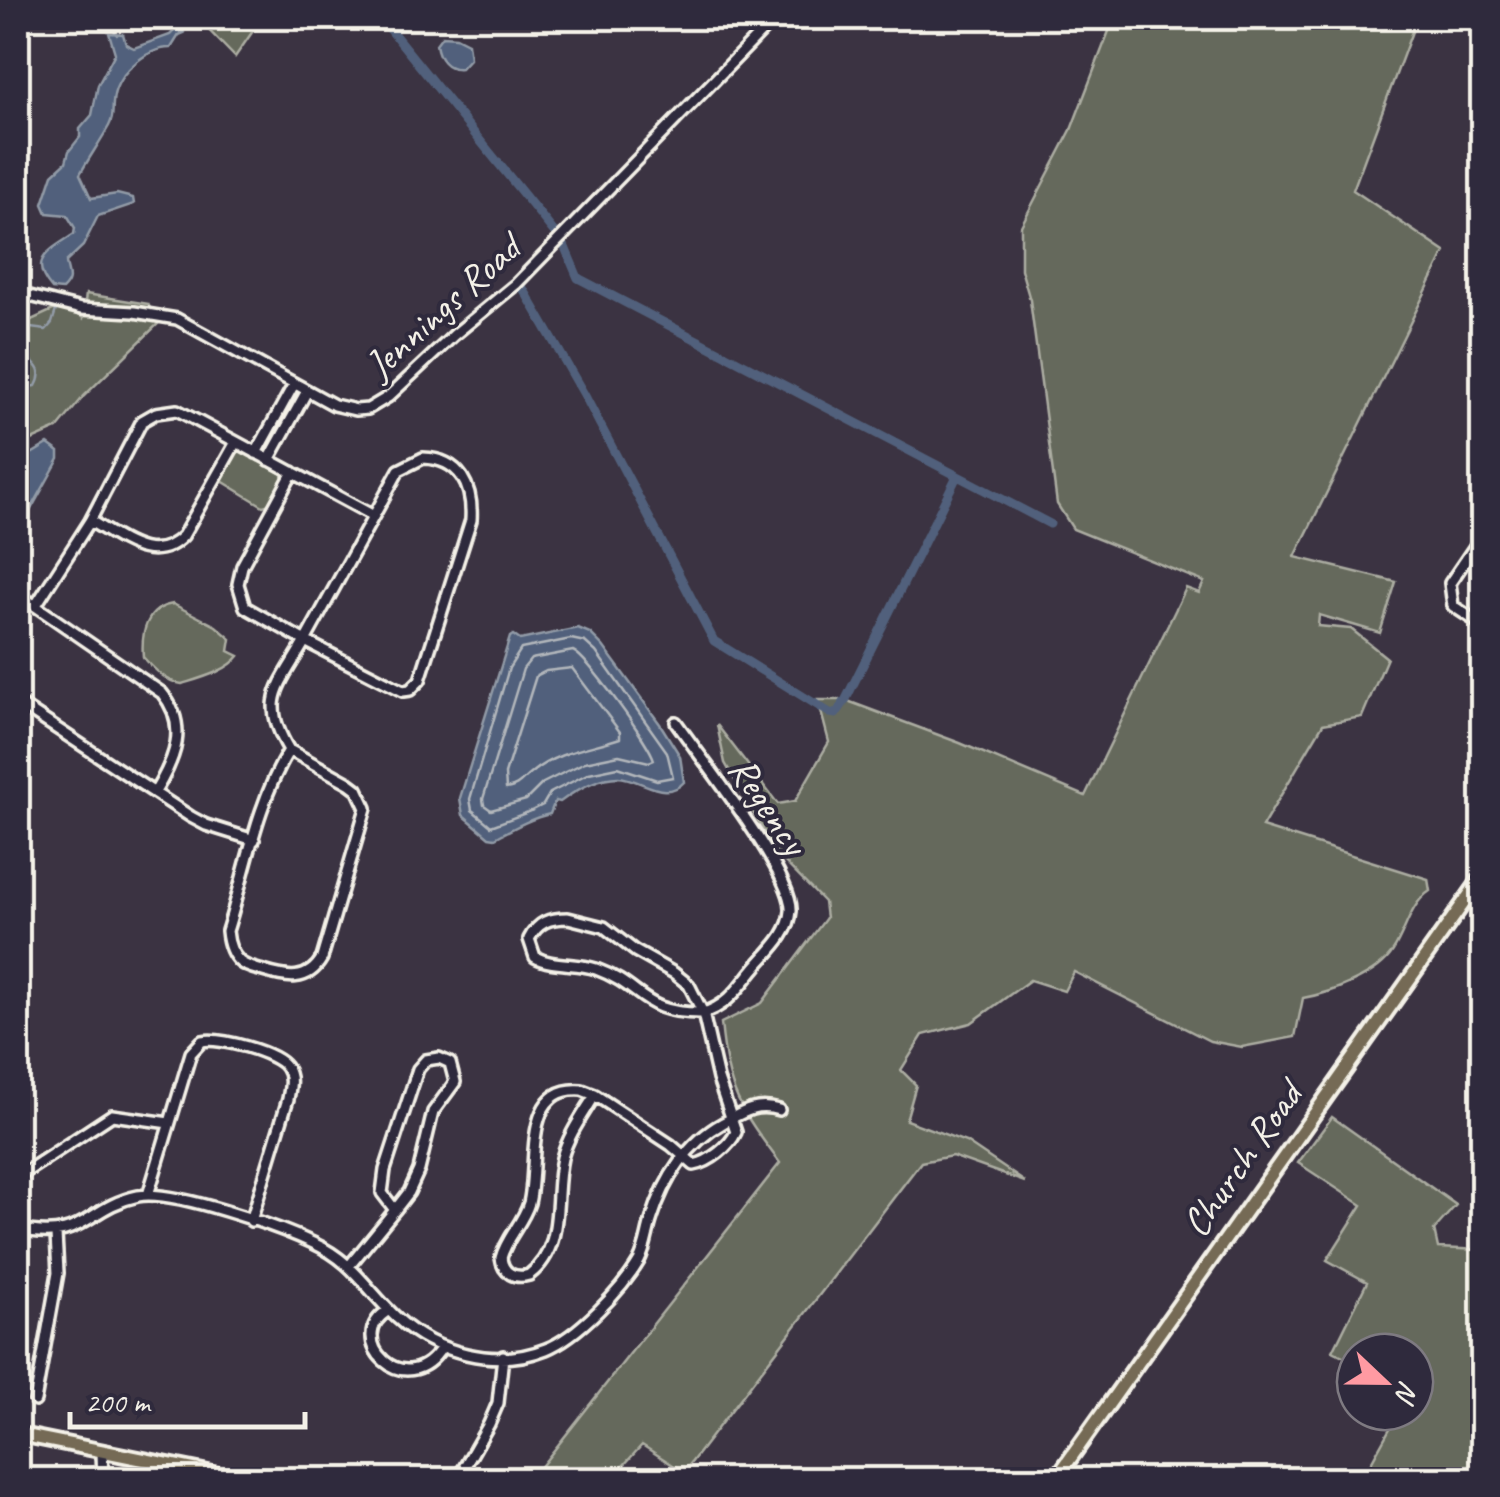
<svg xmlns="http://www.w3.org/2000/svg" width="1500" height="1497" viewBox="0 0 1500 1497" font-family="Caveat,sans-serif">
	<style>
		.green { fill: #65695b; stroke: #acada2; stroke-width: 2.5 }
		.water { fill: #51617b; stroke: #929ba7; stroke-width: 2.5 }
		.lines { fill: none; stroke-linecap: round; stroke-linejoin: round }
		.shore { stroke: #b3b7bc; stroke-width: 2.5 }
		.stream { stroke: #929ba7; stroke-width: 2.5 }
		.canal { stroke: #51617b; stroke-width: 9 }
		.minor-casing { stroke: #f4f1e8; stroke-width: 16 }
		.major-casing { stroke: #f4f1e8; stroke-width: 19 }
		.minor { stroke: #2f2a3d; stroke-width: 9 }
		.major { stroke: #746b55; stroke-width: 11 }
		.labels { text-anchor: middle; stroke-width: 8; stroke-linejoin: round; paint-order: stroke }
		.street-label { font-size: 40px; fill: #f4f1e8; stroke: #2f2a3d }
	</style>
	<rect width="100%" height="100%" fill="#3b3342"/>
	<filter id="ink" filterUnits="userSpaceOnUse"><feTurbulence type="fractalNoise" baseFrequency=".01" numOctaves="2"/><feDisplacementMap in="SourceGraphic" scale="20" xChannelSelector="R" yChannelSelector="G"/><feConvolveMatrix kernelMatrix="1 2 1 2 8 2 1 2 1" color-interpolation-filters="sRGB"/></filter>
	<g filter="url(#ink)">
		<path class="green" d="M197,18H262L235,57Z
			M1114,18H1417L1353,190L1445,252L1295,557L1396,582L1380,633L1319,615L1318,626L1351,629L1387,658L1362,717L1323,724L1262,827L1428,879L1430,891C1410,904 1406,931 1393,951C1378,976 1330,993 1303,998L1295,1037L1242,1047L1210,1041L1074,972L1064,991L1030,980L971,1023L923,1035L901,1070L916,1085L906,1120L966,1142L1025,1182L952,1156L921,1162L684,1472L642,1445L613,1477L593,1470L582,1479H558L540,1468L780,1163C739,1108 728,1093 721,1023L762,1003L826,918L824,902L777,854L725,763L717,725L778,804L795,801L829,742L818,700H845L960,743L1085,796L1186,588L1199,593L1204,582L1073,529L1057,504L1030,300L1021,269V226L1071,130Z
			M86,294L148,304L153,314L166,316L84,396L57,429L18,446V392L28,367L18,345V326L66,304L83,318Z
			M241,451L282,474L283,483L270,504L263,506L222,481L232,455Z
			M173,604L216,626L231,639L229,651L239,656C228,671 201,678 182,684C166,682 154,669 143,657C141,633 146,608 173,604Z
			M1332,1117L1456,1205L1434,1230L1438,1248L1482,1250V1479H1362L1399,1412H1415V1352H1355V1362L1333,1351L1367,1282L1327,1260L1362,1205L1298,1163Z"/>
		<path class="water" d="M179,26L184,33L179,35L171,48C145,48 114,76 113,103C112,113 114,117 109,126C100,142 89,158 80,174L91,198L117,194L133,198L134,204L98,216L83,246L66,262C67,274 74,279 62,290L52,289C26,259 51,250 74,234L75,228L67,215L47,213L43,204L53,174L66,162L69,151L80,137V129L92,115L98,85L115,53L109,33L123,34L126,44L134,48L170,35Z
			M442,36L456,37L468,43L470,58L461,68C446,70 438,58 436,44Z
			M48,444L59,452V459L24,522L18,528V462Z
			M578,628L590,633L603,646L660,724L680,756L684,782C665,803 641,778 618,777C597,777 576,790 560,802L555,801L550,814C531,818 512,829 495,838L489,837L463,815L460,798L510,637L513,635L520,640Z"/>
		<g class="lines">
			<path class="shore" d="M571,639L585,642L596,652L667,752L673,777L657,780L618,767L589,773L550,793L543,805L531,811L491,826L472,810L470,799L509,668L521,649Z
				M573,651C587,657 650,744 654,760L649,762L619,755L585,762L543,783L526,800L491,810L484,805L483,799L523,669L531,659Z
				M572,668L620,732V738C591,748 557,751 531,773C521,781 519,787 506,789L505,774L536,676L546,671Z"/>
			<path class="stream" d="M107,18L117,35
				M180,32L204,18
				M18,333L23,327L46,330L52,323L57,307
				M18,346C25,361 48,365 36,386L25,387L18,396"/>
			<path class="canal" d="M381,18L554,232
				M564,245L578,278L1050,524
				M520,283L585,396L714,641L830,713L836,714L845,701L957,476"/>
			<defs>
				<path id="minor" d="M18,293L81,309L134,312L177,319L334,405L356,410L368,409L388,397L454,335L516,284L775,18
					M256,453L294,384
					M423,458C461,459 473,487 471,520L420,680L410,690L403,691L305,641L399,470Z
					M269,460L307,391
					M90,521C120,538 153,567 183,536L236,442
					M1482,536L1450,583L1453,606L1482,625
					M18,594L162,693C189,726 175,759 155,792
					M36,605L90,521L142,421L156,413L177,410L372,515
					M18,703L191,817L206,825L254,840
					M289,750L349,783L357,789L366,808L322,958C308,983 286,978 263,971C256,969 246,967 240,962C231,954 228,942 227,931C246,871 256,804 289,750C259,700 279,687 305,641L245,607L238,584L242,566L293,472
					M568,918L604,927L635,951L674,973L689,985L703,1013C640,1014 645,987 596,969C576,962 553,967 535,957L529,939C538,922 549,918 568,918Z
					M439,1058L450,1063L455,1082L433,1112L419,1170L409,1192L395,1210L382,1193L385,1170L418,1069L426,1060Z
					M582,1090L595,1095C583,1115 568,1135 562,1158C553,1198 566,1247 529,1275C515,1279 503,1274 501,1258C506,1238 523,1223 529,1203C539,1165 521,1085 582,1090Z
					M595,1095L671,1145L694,1165C710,1162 730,1146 736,1132L718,1079L703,1013C728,1006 739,987 755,968C769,951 789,935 791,911C794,875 700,757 676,722
					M18,1177L112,1115L169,1123
					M148,1195L191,1053L202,1041C219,1037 276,1052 286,1067C293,1077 290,1088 288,1099L251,1221
					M18,1229C86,1243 84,1208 138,1196C172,1189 279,1227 313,1243C353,1261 366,1289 397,1318C435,1353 496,1369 546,1349C577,1337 622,1290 639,1261C646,1248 647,1232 652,1218C664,1179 688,1142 723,1123C743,1112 756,1103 779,1110
					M350,1265L395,1210
					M389,1310C341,1338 406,1405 442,1347
					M35,1401L58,1273L56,1234
					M102,1452L103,1480
					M457,1480L489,1424L498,1403L503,1356"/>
				<path id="major" d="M18,1434L245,1480
					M1055,1480L1482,877"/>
			</defs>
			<use href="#minor" class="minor-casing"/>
			<use href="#major" class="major-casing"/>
			<use href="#minor" class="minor"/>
			<use href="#major" class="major"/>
		</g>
	</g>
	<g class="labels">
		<g class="street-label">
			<text transform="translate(442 306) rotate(-42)" y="14">Jennings Road</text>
			<text transform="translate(769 805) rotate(56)" y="14">Regency</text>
			<text transform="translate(1241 1159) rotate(-55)" y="14">Church Road</text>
		</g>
	</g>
	<rect width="1500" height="1497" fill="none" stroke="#2f2a3d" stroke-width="60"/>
	<rect x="30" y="30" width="1440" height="1437" fill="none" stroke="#f4f1e8" stroke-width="4" filter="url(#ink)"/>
	<g transform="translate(1385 1382) rotate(112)"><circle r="48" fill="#2f2a3d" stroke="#7e7a81" stroke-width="2.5"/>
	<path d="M0-8L18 38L0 25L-18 38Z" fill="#ff9aa2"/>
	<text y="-15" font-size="28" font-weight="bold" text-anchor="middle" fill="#f4f1e8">N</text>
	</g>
	<path d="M70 1412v15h235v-15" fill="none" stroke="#f4f1e8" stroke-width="5"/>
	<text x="85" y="1412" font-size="30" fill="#f4f1e8" stroke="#2f2a3d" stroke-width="8" paint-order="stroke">200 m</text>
</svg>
